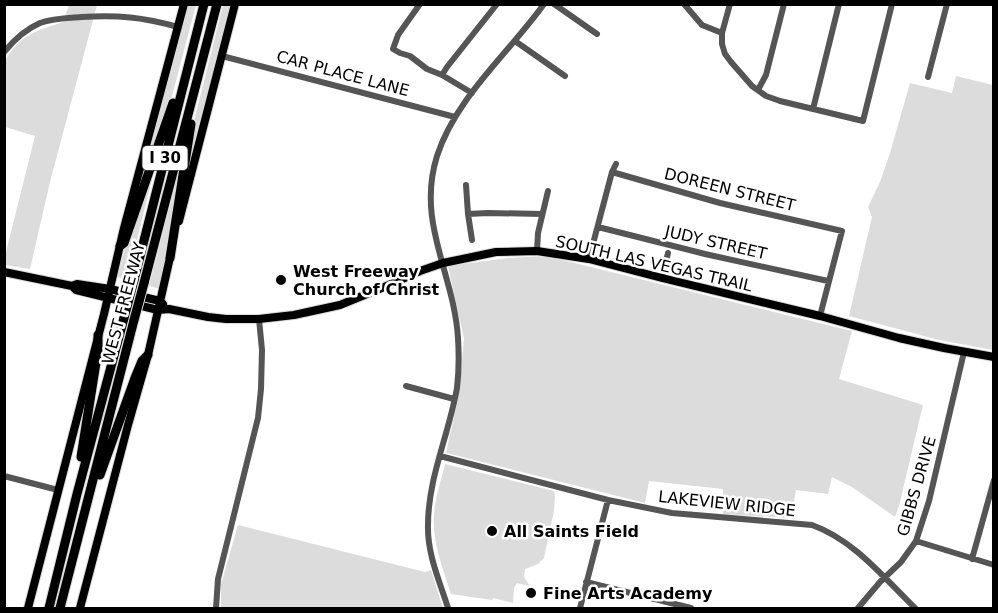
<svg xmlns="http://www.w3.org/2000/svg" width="998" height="613" viewBox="0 0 998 613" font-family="'DejaVu Sans',sans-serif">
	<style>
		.green { fill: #dcdcdc }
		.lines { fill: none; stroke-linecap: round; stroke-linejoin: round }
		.major-casing { stroke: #dbdbdb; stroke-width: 10 }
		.highway-casing { stroke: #dbdbdb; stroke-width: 11 }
		.minor { stroke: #555; stroke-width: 6 }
		.major { stroke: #000; stroke-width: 8 }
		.highway { stroke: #000; stroke-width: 9 }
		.highway-bridge-casing { stroke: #dbdbdb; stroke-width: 11; stroke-linecap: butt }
		.highway-bridge { stroke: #000; stroke-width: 9 }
		.poi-dot { fill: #000; stroke: #fff; stroke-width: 2 }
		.labels { text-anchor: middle; stroke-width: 5; stroke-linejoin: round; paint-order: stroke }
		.shield { fill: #fff; stroke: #4c4c4c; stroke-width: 1.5 }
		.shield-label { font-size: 15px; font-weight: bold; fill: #000 }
		.street-label { font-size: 16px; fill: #000; stroke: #fff }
		.poi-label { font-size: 16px; font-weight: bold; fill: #000; stroke: #fff; text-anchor: start }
	</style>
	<rect width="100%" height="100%" fill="#fff"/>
	<path class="green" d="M69,5H97L50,182L30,269L5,265V256L35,136L5,127L4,63C20,34 34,32 63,22Z
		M186,5H196L162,134L137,194Z
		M223,5H233L182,196L194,121Z
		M956,76L993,85V350L939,340L849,316L872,217L868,207L880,182L890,153L910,83L952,93Z
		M184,150L171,237L160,289L149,286Z
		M157,159L127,280L117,277L127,240Z
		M546,256L852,331L839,379L923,405L899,506L895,517L852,487L832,477L828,494L796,490L791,518L723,514V489L649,481L645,503L446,453L458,399L464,339L448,266L507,258Z
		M445,464L554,491L555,496L554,511L544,558L538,564L525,569L524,577L530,586L517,583L514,588L513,603L493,598L492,600L451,594C443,569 432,542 434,516C435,498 441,481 445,464Z
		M238,525L425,572L431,570L443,608H221V584Z"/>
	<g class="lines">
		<defs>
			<path id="major" d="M179,221L235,4
				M4,272L72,286L76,290L158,310L169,309L208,317L226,319H259L294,315L340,305L389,285L420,271L443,263L496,252L537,251L589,259L662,278L820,316L899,338L944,348L994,357
				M72,286L77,284L110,289L160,301L163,304
				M28,608L104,314L124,228L184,4
				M80,608L128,425L148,355L171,253"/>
			<path id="highway" d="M120,246L124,243L173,103
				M170,258L191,124
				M134,280L204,4
				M144,283L217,4
				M81,457L98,350V335
				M100,475L135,378L142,361L148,355
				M49,608L77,494L124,318
				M60,608L134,320"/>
		</defs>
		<use href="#major" class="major-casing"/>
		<use href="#highway" class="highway-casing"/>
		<path class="minor" d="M420,4L398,35L393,49L400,53L410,56L427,69L442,75L472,93
			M554,4L597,34
			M684,4L702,25L722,33
			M730,4L722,33V44L725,54L731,62L752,86L766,96L780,101L863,121L892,4
			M515,41L565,76
			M4,52C14,40 26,29 40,23C53,18 68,18 82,17C119,15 142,17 178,27
			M222,56L455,117
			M442,75L447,67L497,4
			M928,77L947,4
			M758,90L766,75L784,4
			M813,109L839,4
			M612,172L720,203L842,231L820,316
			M466,185L468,214L472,240
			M468,214L488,213L542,214
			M598,227L705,254L828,281
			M537,251L538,233L548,191
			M589,259L612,172L616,164
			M662,278L668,253
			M406,386L454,399
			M440,456L608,500L672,513L812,525C854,540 884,578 915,608
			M4,476L58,490
			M916,541L994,565
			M972,559L994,480
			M586,582L691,608
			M216,608L218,579L258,418L261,389L262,350L259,319
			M448,608C440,582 427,554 428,525C428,478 449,434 457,388C459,371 459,354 458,338C454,273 416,223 437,156C456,97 509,53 544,4
			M580,608L608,500
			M858,608L880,582L901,562L916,541L929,501L964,352"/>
		<use href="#major" class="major"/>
		<use href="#highway" class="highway"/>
		<defs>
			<path id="highway-bridge" d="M124,318L134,280
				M134,320L144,283"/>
		</defs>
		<use href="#highway-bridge" class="highway-bridge-casing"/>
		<use href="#highway-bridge" class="highway-bridge"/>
	</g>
	<g class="poi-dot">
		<circle cx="281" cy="280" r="6"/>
		<circle cx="492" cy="531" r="6"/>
		<circle cx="531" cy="593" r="6"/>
	</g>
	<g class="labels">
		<rect class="shield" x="142.5" y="146" width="45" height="24" rx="4.5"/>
		<g class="shield-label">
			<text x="165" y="163">I 30</text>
		</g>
		<g class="street-label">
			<text transform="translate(343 73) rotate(15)" y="6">CAR PLACE LANE</text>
			<text transform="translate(730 189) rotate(14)" y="6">DOREEN STREET</text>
			<text transform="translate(716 242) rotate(13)" y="6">JUDY STREET</text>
			<text transform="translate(654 263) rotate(13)" y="6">SOUTH LAS VEGAS TRAIL</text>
			<text transform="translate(123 303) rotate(-75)" y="6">WEST FREEWAY</text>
			<text transform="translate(916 486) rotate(-74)" y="6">GIBBS DRIVE</text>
			<text transform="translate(727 503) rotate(6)" y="6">LAKEVIEW RIDGE</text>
		</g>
		<g class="poi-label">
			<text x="293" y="277">West Freeway<tspan x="293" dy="18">Church of Christ</tspan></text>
			<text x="504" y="537">All Saints Field</text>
			<text x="543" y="599">Fine Arts Academy</text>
		</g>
	</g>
	<rect width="998" height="613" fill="none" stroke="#000000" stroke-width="12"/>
</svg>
